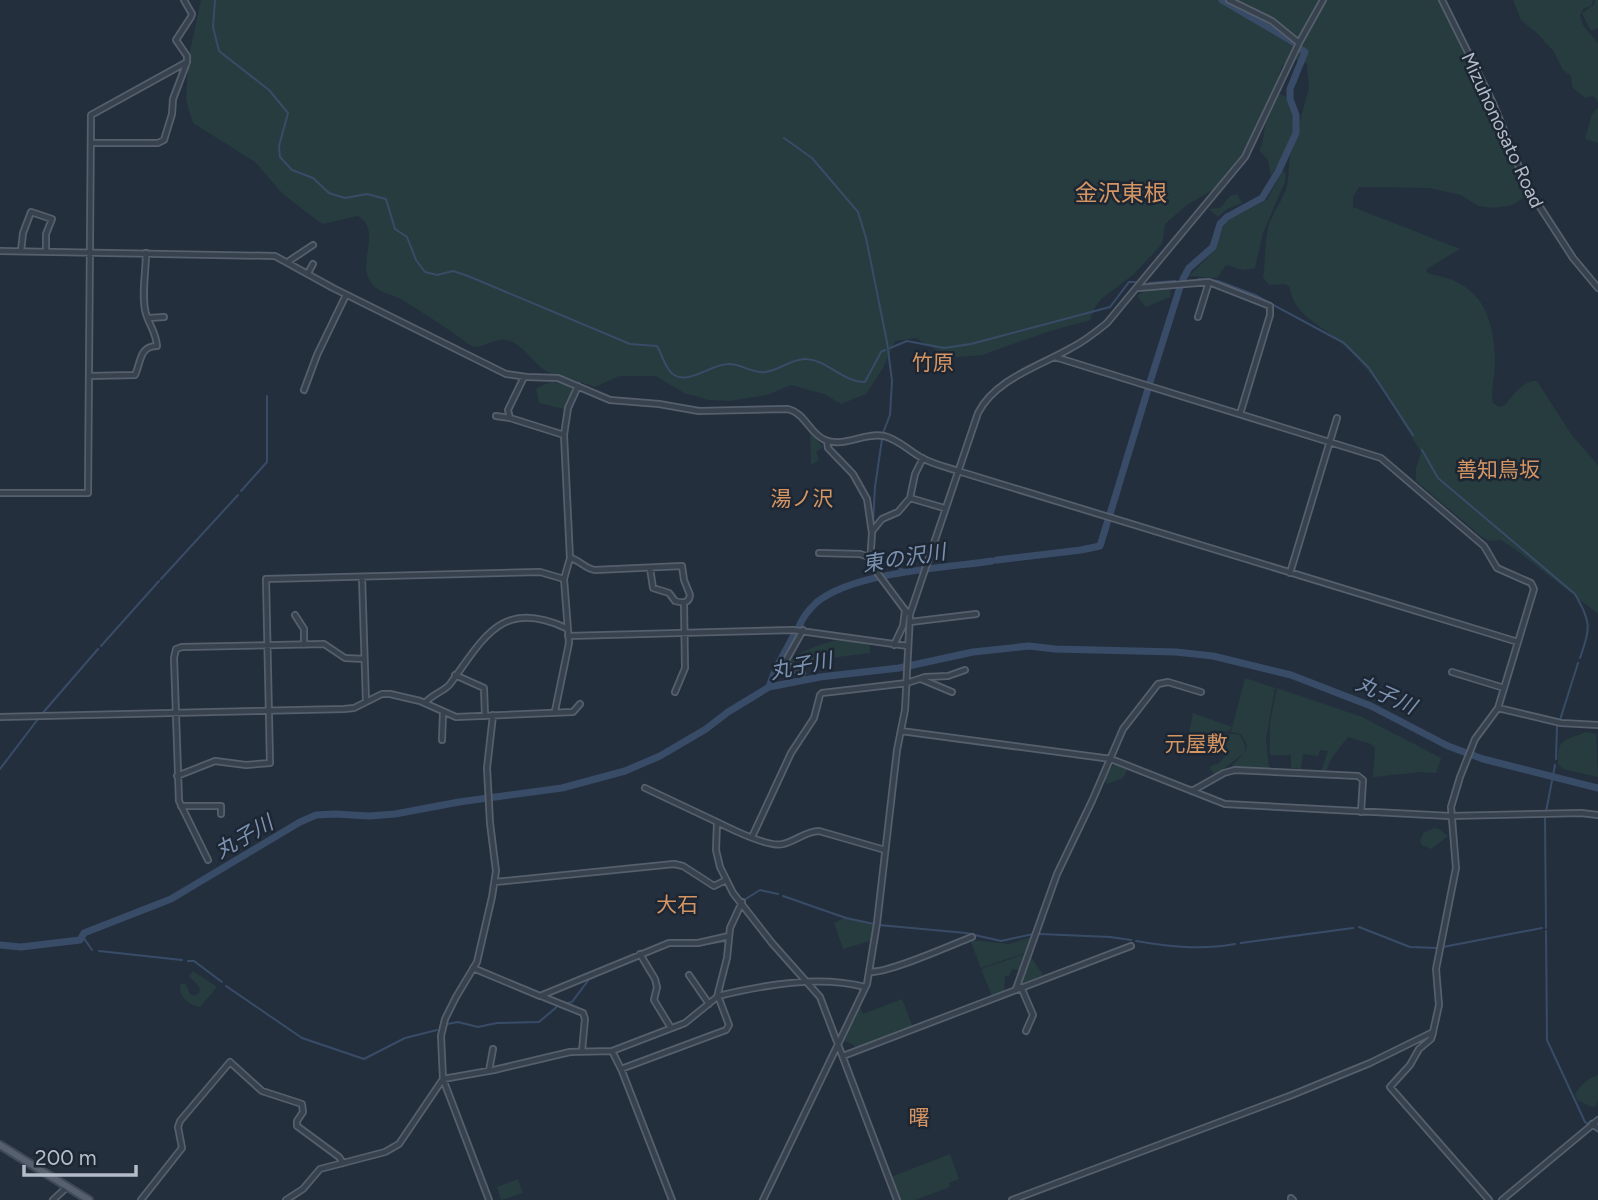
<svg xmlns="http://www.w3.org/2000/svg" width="1598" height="1200" viewBox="0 0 1598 1200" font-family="Figtree,'Noto Sans JP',sans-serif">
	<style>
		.green { fill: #263c3f }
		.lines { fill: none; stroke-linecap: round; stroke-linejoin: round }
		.stream { stroke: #394c67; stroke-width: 2 }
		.river { stroke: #394c67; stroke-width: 7 }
		.minor-casing { stroke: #565f6c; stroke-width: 8 }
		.major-casing { stroke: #414a57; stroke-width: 10 }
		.minor { stroke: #38414e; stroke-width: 4.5 }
		.major { stroke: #56606e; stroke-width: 6 }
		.labels { text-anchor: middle; stroke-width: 5; stroke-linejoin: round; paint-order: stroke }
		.street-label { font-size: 19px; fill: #b4bcc9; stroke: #1d2633 }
		.neighbourhood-label { font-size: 21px; fill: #d59563; stroke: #1d2633 }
		.water-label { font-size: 21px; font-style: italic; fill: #7c92b1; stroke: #1d2633 }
		.quarter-label { font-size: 23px; fill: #d59563; stroke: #1d2633 }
	</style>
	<rect width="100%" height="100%" fill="#242f3e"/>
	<path class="green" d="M201,0H1439L1491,104L1526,196L1513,205L1494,208L1478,206L1461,195L1429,188L1359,187L1353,197V207L1460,249L1428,268L1426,272C1434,276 1443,276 1452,280C1488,294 1495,330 1495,365C1495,378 1490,391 1493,403L1499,407L1504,406C1513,396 1522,380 1537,381L1571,434L1598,465V614L1519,552L1501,540L1489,541L1482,537L1416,481V468L1421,452C1394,409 1375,370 1335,338C1314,320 1296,317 1289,286L1284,284L1269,285L1263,277C1266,261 1264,244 1268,228C1271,215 1279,206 1284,194C1290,181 1288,169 1290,157L1309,88L1307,64L1295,59L1288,61L1282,66L1272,97L1241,156L1216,188L1187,205L1165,224L1162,244L1133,275L1101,299L1095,307L1090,320L1047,332L982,355L957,357L938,351L916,338L895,341L883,368L866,394L841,404L824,394L791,385L767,395L729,401L709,400L684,393L656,376H619L595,387C580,381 563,378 548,372C534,365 526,347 510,341C498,336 486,347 473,347C450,330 425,314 401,299C393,295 383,293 376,288C351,267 385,232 358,216L322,224L284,195L255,162L193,123L186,100L188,61Z
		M1513,0H1593L1591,6L1584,8L1580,15L1583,25L1598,43V103L1596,98L1592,96L1585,98L1572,87L1571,76L1563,70L1554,52L1538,34L1521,20Z
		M1595,0H1598V28L1591,31L1582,13L1594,5Z
		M1279,94L1285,96C1302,131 1290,145 1271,176L1268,160L1259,150L1262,145L1266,120Z
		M1598,107V143L1585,139L1592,114Z
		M1283,170L1286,174L1284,184L1263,233L1255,268L1243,270L1226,265L1217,278L1189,276L1214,251L1226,221L1267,200Z
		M1237,194L1242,203L1227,209L1218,217L1209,209L1220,208L1230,196Z
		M1171,287L1170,297L1146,307L1137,296L1146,290Z
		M551,382L565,384L574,390L572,403L564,409L539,403L536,388Z
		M810,432L823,447L816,452L819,460L811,465Z
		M840,639L870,645V653L789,663C795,651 826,643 840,639Z
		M1245,678L1275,688L1266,739L1269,768L1231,767L1244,753L1217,774L1213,773L1209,767L1219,763L1227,753L1226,747H1192L1188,746V743C1197,734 1227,732 1240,735L1245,745V753L1247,745L1241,734L1231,732Z
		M1277,688L1362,717L1441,758L1436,773L1421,772L1373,777L1375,748L1371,744L1348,737L1331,759L1326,772H1321L1328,751L1320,750L1318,756L1303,754L1301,769L1291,768V755H1270V723Z
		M1193,713L1232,727L1229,731L1188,738Z
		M1586,732L1596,734L1598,777L1563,769L1558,764C1557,737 1565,741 1586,732Z
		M1114,763L1123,765L1127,771L1123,778L1107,784L1104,780Z
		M1434,828L1439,829L1448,836L1431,849L1422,845L1420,842L1423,833Z
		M844,918L873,925L870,941L843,949L834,923Z
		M1028,938H1033L1028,952L981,968L970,940L1010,944Z
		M1028,953L1021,971L1012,969L1009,976H1005L1004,991L992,996L981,969Z
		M1031,957L1043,975L1022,985L1021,982Z
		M193,971L217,987L200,1007C190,1006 176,995 181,984H186L190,994L194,996L199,993L200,988L189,976Z
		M902,999L913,1027L856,1049L854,1045L843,1040L860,1007L863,1014Z
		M1598,1075V1099L1596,1106L1592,1107L1577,1100L1575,1094C1580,1086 1589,1077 1598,1075Z
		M950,1154L959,1179L949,1183L950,1187L915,1200H900L891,1177Z
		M518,1179L523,1193L501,1200L497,1187Z"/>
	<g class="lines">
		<path class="stream" d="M215,0L213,27L219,51L269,90L288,113L279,146L280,157L292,170L313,178L329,193L345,198L367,194L386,199L395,229L407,237L416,260L425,272L437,275L453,271L468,276L630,344L657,346C661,353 664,363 669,370C683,390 710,364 728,364C740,363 753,374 765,372C779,371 792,358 806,359C828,360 842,382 865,382L881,352L885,350
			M784,138L812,158L858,212L866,238L887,342L892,381L890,415L883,433
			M1199,279L1218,281L1255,295L1344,343L1369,368L1413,435
			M1149,283L1175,281
			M890,348L907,341L944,348L971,344L1110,307L1129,282H1135
			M1422,450L1438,478L1575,594C1591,623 1591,626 1580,658
			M241,491L267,462V396
			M873,523L875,487L882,439
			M872,558L912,573
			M161,579L238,495
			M101,646L159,581
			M41,715L98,649
			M1560,720L1578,663
			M1556,759L1557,726
			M0,769L38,719
			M1546,812L1555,765
			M1545,818L1546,928
			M783,896L846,918L874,924
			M744,900L760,890L778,894
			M879,925L966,933L1001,941L1033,934
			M1359,927L1410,947L1438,948
			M1546,931L1547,1040L1585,1122L1588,1124
			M1040,934L1110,937L1131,940
			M83,937L92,950
			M1136,941C1170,947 1201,950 1235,944
			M1241,943L1353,928
			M700,945L726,941
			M1443,947L1542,928
			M99,951L182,960
			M644,956L650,953
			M188,961H194L222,982
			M601,973L639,958
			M226,986L302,1038L364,1059L405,1038L437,1030
			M568,1003L572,1002L590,978
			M447,1024L458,1022L478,1027L497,1023L539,1022L559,1005
			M1594,1129L1598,1132"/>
		<path class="river" d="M1222,0L1295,43
			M1183,279L1189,268L1213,247L1220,224L1227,217L1262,198L1278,172L1296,133V115L1290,99V89L1305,52L1302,50
			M1150,382L1180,287
			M1110,514L1148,389
			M997,560L1081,550L1100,546L1108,520
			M798,629C802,618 808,610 817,602C855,572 943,568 992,561
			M769,687L776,668L794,635
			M0,945L21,947L80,940L84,933L171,899L300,822L316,815L335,814L369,816L395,814L459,802L562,788L625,771L660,756L706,729L728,712L769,687L820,677L899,668L973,652L1029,646L1055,649L1176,652L1213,656L1291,675L1371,706L1448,746L1483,759L1598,788"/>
		<defs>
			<path id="minor" d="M1229,0L1272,21L1299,43
				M1442,0L1493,103L1527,187L1573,258L1598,288
				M91,143H158L164,140L172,114L173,99L187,62V56L176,40L191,17L192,14L184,0
				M0,251L275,256L333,288L506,374L527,377L558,378L610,400L659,404L699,411L788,409C806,414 809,433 825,440C844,448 864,432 884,436C898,439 909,451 922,458C933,464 946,467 958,471L1518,642
				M21,251L23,233L31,212L52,219L46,234V252
				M289,261L313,245
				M308,273L313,264
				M1138,288L1209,282L1270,306V315L1240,414
				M1198,317L1209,282
				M148,318L164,317
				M89,376L135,375C141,363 139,346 157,346C156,333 150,326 146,314C141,296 146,272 146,253
				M524,377L508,410L510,418L564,435
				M304,390L317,355L346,295
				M496,416L510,418
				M827,441L828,448L853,474L867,499L872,533L870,563L905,610L910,614
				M0,493H88L91,115L187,62
				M910,498L915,474L923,458
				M873,530L882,519L898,512L910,498L944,508
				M819,553L860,554L869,557
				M570,558C580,560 585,569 595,570L682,566L684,580L690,595C689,604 682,603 675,601L669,593L653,588L650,568
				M1290,573L1337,418
				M362,577L366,702
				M295,615L304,629V645
				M910,622L976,614
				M568,636L793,630L908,646
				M894,645L903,626L905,611
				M1452,672L1504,688
				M802,673L784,664L803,630
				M455,675L484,688L485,716
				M921,679L952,692
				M675,692L685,668L684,603
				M425,703C432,694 445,691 450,684C484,638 501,598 566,628
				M1498,708L1561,723L1598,725
				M555,711L569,643L564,579L570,558L564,435L568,408L578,386
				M0,717L344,709L354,708L382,694H390L420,701L456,717L573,712L580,704
				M901,731L1111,759L1225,804L1450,816L1581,813L1598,815
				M442,740L443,713
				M177,776L215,761L246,765L270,763L266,579L540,572L564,579
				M645,788L717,822L716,850L720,867L733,893L772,943L820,997L897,1200
				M1192,791L1224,773L1235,770L1358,776L1363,780L1361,812
				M181,806H221V814
				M717,822C731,829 769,848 783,844C796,841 806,831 819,831L885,850
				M752,837L791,753L814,718L820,695L822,693L907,683L925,677L948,676L965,670
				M208,860L179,801L174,658L176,649L182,647L324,644L345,658L364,659
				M495,882L674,864L683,866L714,886L726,880
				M640,954L655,979L657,987L654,1000L671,1028
				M473,968L540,996L669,943H698L729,936
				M869,972C889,973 951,945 972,937
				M689,975L709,1004
				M1021,987L1033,1015L1026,1031
				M1016,989L1057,874L1092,801L1123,729L1158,684L1168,682L1201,692
				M541,996L583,1013L585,1019L582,1051
				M1433,1033L1431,1039L1419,1049L1410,1065L1390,1087L1489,1200
				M612,1051L622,1071L672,1200
				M843,1056L1131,946
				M621,1069L726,1030L729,1025L718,996C764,985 818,975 865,987
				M489,1071L493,1049
				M1592,1124L1598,1128
				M53,1200L67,1187
				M141,1200L182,1148L178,1127L180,1121L230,1062L262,1091L302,1104L303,1112L297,1121V1126L339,1157L343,1163
				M286,1200L303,1189L320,1169L385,1152L399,1144L443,1079L494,1070L570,1052L612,1051L685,1023L717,997L727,958L730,928L742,902
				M489,1200L443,1079L441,1036L445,1019L456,997L477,962L492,897L496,871L490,823L487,768L493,715
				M763,1200L867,984L877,923L897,750L905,710L910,614L978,413C995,379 1040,366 1071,348C1085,341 1096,332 1107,323L1245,157L1299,43L1323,0
				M1012,1200L1292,1095L1370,1063L1433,1032L1439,1005L1436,969L1456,868L1451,807L1460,777L1475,739L1498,708L1534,589L1531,583L1497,568L1484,546L1381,458L1055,357
				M1291,1200V1198L1293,1200
				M1502,1200L1598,1120"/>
			<path id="major" d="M0,1145L89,1200"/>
		</defs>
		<use href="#minor" class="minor-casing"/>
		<use href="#major" class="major-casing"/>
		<use href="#minor" class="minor"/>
		<use href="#major" class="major"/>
	</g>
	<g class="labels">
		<g class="street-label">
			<text transform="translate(1503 130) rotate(65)" y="7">Mizuhonosato Road</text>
		</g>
		<g class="neighbourhood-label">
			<text x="933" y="370">竹原</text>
			<text x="1498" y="477">善知鳥坂</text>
			<text x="802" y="506">湯ノ沢</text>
			<text x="1196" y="751">元屋敷</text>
			<text x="677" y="912">大石</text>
			<text x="919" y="1125">曙</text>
		</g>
		<g class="water-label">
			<text transform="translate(904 558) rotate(-9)" y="7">東の沢川</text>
			<text transform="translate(801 666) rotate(-11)" y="7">丸子川</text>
			<text transform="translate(1386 695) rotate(24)" y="7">丸子川</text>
			<text transform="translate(244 837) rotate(-30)" y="7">丸子川</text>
		</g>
		<g class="quarter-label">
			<text x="1121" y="201">金沢東根</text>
		</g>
	</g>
	<path d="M24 1165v10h112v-10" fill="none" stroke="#b4bcc9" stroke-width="3.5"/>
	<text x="35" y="1165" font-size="21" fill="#b4bcc9" stroke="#1d2633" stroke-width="5" paint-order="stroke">200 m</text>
</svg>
